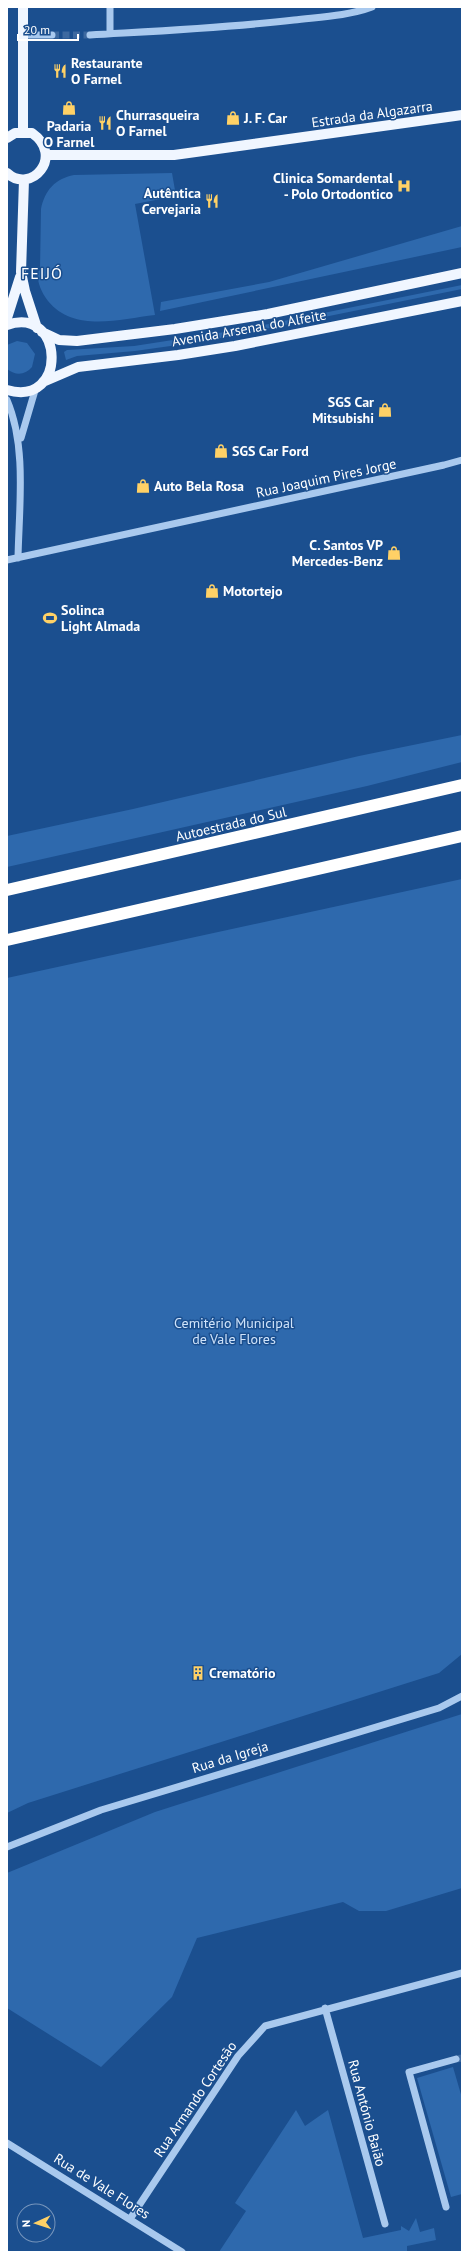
<svg xmlns="http://www.w3.org/2000/svg" width="469" height="2259" viewBox="0 0 469 2259" font-family="'PT Sans',sans-serif">
	<style>
		.green { fill: #2e69ad }
		.lines { fill: none; stroke-linecap: round; stroke-linejoin: round }
		.minor-tunnel { stroke: #3d69a0; stroke-width: 7; stroke-dasharray: 7 3.5; stroke-linecap: butt }
		.minor { stroke: #a9c9ee; stroke-width: 7 }
		.major { stroke: #f0f6ff; stroke-width: 10 }
		.highway { stroke: #fff; stroke-width: 12 }
		.labels { text-anchor: middle; stroke-width: 3; stroke-linejoin: round; paint-order: stroke }
		.poi-label { font-size: 14px; font-weight: bold; fill: #fff; stroke: #1b4f8f; text-anchor: start }
		.street-label { font-size: 14px; fill: #fff; stroke: #1b4f8f }
		.park-label { font-size: 14px; fill: #cfe3fa; stroke: #1b4f8f }
		.quarter-label { font-size: 16px; letter-spacing: 1px; fill: #fff; stroke: #1b4f8f }
	</style>
	<rect width="100%" height="100%" fill="#1b4f8f"/>
	<path class="green" d="M172,173L176,196L135,204L155,315C120,319 74,333 48,301C41,292 38,283 37,273L40,270L41,209C45,190 55,179 74,175Z
		M462,226V247L160,311L161,302L269,282Z
		M462,285V289L206,341L135,351L77,356L66,360L64,352L67,350L134,346L244,329Z
		M17,341L27,343L35,354L32,367C25,375 16,376 7,369V345Z
		M462,735V762L367,786L7,867V836L133,809L359,756Z
		M462,879V1654L439,1673L28,1803L7,1813V978Z
		M462,1714V1888L386,1911H359L343,1902L197,1938L172,1997L101,2067L7,2008V1873L155,1812Z
		M453,2067L462,2098V2194L451,2197L417,2078Z
		M296,2110L305,2126L328,2110L363,2238L401,2230V2226L409,2231L416,2218L420,2232L434,2228L436,2240L407,2246V2252H219L246,2211L235,2203Z"/>
	<g class="lines">
		<path class="minor-tunnel" d="M52,35H90
			M456,2059L462,2058"/>
		<path class="minor" d="M110,33V7
			M23,35H52
			M90,35C158,31 226,28 294,20C319,17 348,16 372,7
			M7,400C27,447 19,507 18,558
			M21,438L36,387
			M7,560L444,465L462,460
			M7,1847L101,1810L439,1708L462,1696
			M325,2008L385,2224
			M7,2143L182,2252
			M446,2207L409,2072L456,2059
			M130,2219L238,2056L265,2026L462,1973"/>
		<path class="major" d="M23,7V131
			M7,138L15,133H32C65,156 31,195 7,173
			M47,155H174L462,115
			M24,180L21,272L25,291L37,328
			M7,318L20,277
			M7,325C65,305 68,408 7,390
			M42,332L59,340L77,341L175,329L268,314L462,273
			M43,382L78,367L178,355L235,346L462,301"/>
		<path class="highway" d="M7,890L462,785
			M7,940L462,836"/>
	</g>
	<defs>
		<symbol id="restaurant-bare" viewBox="-9 -9 18 18"><path d="M-5-6h1v4h1v-4h1v4h1v-4h1v5L-1.5 .5V6h-2V.5L-5-1ZM5-6V6H3V1.5H1.5Q1.5-4 5-6Z" fill="#ffd166" stroke="#1b4f8f" stroke-width="2.5" paint-order="stroke"/></symbol>
		<symbol id="shop-bare" viewBox="-9 -9 18 18"><path d="M-5-2.5h2.3a2.7 3.5 0 0 1 5.4 0H5L5.5 6h-11ZM-1.5-2.5h3a1.5 2.3 0 0 0-3 0Z" fill="#ffd166" stroke="#1b4f8f" stroke-width="2.5" paint-order="stroke"/></symbol>
		<symbol id="hospital-bare" viewBox="-9 -9 18 18"><path d="M-5-5h3v3.5h4V-5h3V5h-3V1.5h-4V5h-3Z" fill="#ffd166" stroke="#1b4f8f" stroke-width="2.5" paint-order="stroke"/></symbol>
		<symbol id="stadium-bare" viewBox="-9 -9 18 18"><path d="M0-5a6.5 5 0 1 0 0 10a6.5 5 0 1 0 0-10ZM-3.5-1.8h7v3.6h-7Z" fill="#ffd166" stroke="#1b4f8f" stroke-width="2.5" paint-order="stroke"/></symbol>
		<symbol id="building-bare" viewBox="-9 -9 18 18"><path d="M-4-6H4V6H1V3H-1V6H-4ZM-2.5-4.3h1.7v1.8h-1.7ZM.8-4.3h1.7v1.8H.8ZM-2.5-1h1.7V.8h-1.7ZM.8-1h1.7V.8H.8Z" fill="#ffd166" stroke="#1b4f8f" stroke-width="2.5" paint-order="stroke"/></symbol>
	</defs>
	<g fill-rule="evenodd">
		<use href="#restaurant-bare" x="50" y="61" width="20" height="20"/>
		<use href="#shop-bare" x="59" y="98" width="20" height="20"/>
		<use href="#shop-bare" x="223" y="108" width="20" height="20"/>
		<use href="#restaurant-bare" x="95" y="113" width="20" height="20"/>
		<use href="#hospital-bare" x="394" y="176" width="20" height="20"/>
		<use href="#restaurant-bare" x="202" y="191" width="20" height="20"/>
		<use href="#shop-bare" x="375" y="400" width="20" height="20"/>
		<use href="#shop-bare" x="211" y="441" width="20" height="20"/>
		<use href="#shop-bare" x="133" y="476" width="20" height="20"/>
		<use href="#shop-bare" x="384" y="543" width="20" height="20"/>
		<use href="#shop-bare" x="202" y="581" width="20" height="20"/>
		<use href="#stadium-bare" x="40" y="608" width="20" height="20"/>
		<use href="#building-bare" x="188" y="1663" width="20" height="20"/>
	</g>
	<g class="labels">
		<g class="poi-label">
			<text x="71" y="68">Restaurante<tspan x="71" dy="16">O Farnel</tspan></text>
			<text x="116" y="120">Churrasqueira<tspan x="116" dy="16">O Farnel</tspan></text>
			<text x="244" y="123">J. F. Car</text>
			<text x="69" y="131" text-anchor="middle">Padaria<tspan x="69" dy="16">O Farnel</tspan></text>
			<text x="393" y="183" text-anchor="end">Clinica Somardental<tspan x="393" dy="16">- Polo Ortodontico</tspan></text>
			<text x="201" y="198" text-anchor="end">Autêntica<tspan x="201" dy="16">Cervejaria</tspan></text>
			<text x="374" y="407" text-anchor="end">SGS Car<tspan x="374" dy="16">Mitsubishi</tspan></text>
			<text x="232" y="456">SGS Car Ford</text>
			<text x="154" y="491">Auto Bela Rosa</text>
			<text x="383" y="550" text-anchor="end">C. Santos VP<tspan x="383" dy="16">Mercedes-Benz</tspan></text>
			<text x="223" y="596">Motortejo</text>
			<text x="61" y="615">Solinca<tspan x="61" dy="16">Light Almada</tspan></text>
			<text x="209" y="1678">Crematório</text>
		</g>
		<g class="street-label">
			<text transform="translate(372 114) rotate(-8)" y="5">Estrada da Algazarra</text>
			<text transform="translate(249 328) rotate(-10)" y="5">Avenida Arsenal do Alfeite</text>
			<text transform="translate(326 478) rotate(-12)" y="5">Rua Joaquim Pires Jorge</text>
			<text transform="translate(231 824) rotate(-13)" y="5">Autoestrada do Sul</text>
			<text transform="translate(230 1757) rotate(-17)" y="5">Rua da Igreja</text>
			<text transform="translate(195 2099) rotate(-56)" y="5">Rua Armando Cortesão</text>
			<text transform="translate(367 2113) rotate(75)" y="5">Rua António Baião</text>
			<text transform="translate(102 2186) rotate(32)" y="5">Rua de Vale Flores</text>
		</g>
		<g class="park-label">
			<text x="234" y="1328">Cemitério Municipal<tspan x="234" dy="16">de Vale Flores</tspan></text>
		</g>
		<g class="quarter-label">
			<text x="42" y="279">FEIJÓ</text>
		</g>
	</g>
	<rect width="469" height="2259" fill="none" stroke="#ffffff" stroke-width="16"/>
	<g transform="translate(36 2223) rotate(267)"><circle r="19" fill="#1b4f8f" stroke="#7695bc"/>
	<path d="M0-3L7 15L0 10L-7 15Z" fill="#ffd166"/>
	<text y="-6" font-size="11" font-weight="bold" text-anchor="middle" fill="#ffffff">N</text>
	</g>
	<path d="M18 34v6h60v-6" fill="none" stroke="#ffffff" stroke-width="2"/>
	<text x="24" y="34" font-size="12" fill="#ffffff" stroke="#1b4f8f" stroke-width="3" paint-order="stroke">20 m</text>
</svg>
